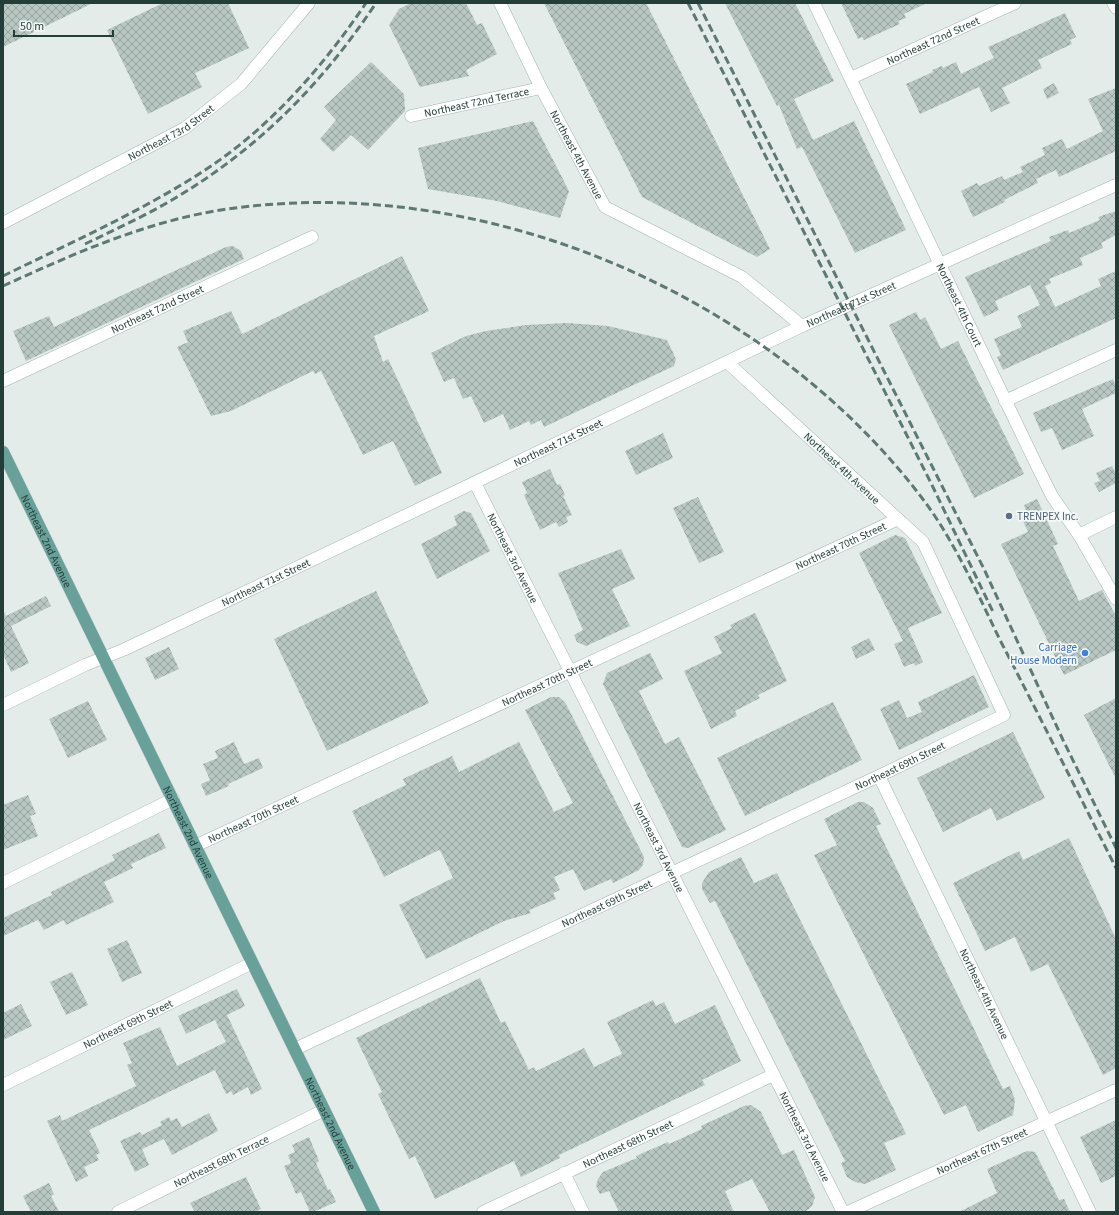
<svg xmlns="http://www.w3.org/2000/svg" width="1119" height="1215" viewBox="0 0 1119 1215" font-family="'Source Sans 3',sans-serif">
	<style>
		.building { fill: url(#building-cross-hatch) }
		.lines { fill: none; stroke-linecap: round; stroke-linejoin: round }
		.minor-casing { stroke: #a6b4b1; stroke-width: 13 }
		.major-casing { stroke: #c1c9c8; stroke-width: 13 }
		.minor { stroke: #fff; stroke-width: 12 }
		.major { stroke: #68a199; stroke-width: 12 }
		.rail { stroke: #5d7974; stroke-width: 3; stroke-dasharray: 8 4; stroke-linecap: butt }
		.service-dot { fill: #5c6f8a; stroke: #f3f9f7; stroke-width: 1.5 }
		.shop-dot { fill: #3f7fe0; stroke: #f3f9f7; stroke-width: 1.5 }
		.labels { text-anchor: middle; stroke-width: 3.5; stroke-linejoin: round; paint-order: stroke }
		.street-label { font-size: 11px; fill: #233d39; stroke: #f3f9f7 }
		.service-label { font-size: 11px; fill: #4e5e75; stroke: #f3f9f7; text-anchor: start }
		.shop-label { font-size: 11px; fill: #366cbe; stroke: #f3f9f7; text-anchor: end }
	</style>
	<defs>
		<pattern id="building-cross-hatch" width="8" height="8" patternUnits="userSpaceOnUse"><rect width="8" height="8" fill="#b8c7c2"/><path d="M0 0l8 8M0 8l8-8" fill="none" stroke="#95a39f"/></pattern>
	</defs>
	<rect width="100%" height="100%" fill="#e3ece9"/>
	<path class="building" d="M3,3H93L3,47Z
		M163,3H228L249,48L195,73L202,87L148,114L107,30Z
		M411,3H466L477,25L482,23L497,54L466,70L469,76L420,87L389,25L399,9Z
		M544,3H646L770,249L757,257L642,197Z
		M725,3H795L834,81L794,99L813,140L854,121L906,230L855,253L802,147L797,149L779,105L777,106Z
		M841,3H927L904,14L906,18L898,21L900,24L864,40L862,37L858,39Z
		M1065,13L1076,37L1070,40L1072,44L1038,60L1042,68L1002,88L1010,103L991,112L979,87L920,114L906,84L933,72L932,70L942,66L943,68L956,62L961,74L994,58L988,47Z
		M371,62L404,94L405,111L368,150L351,135L333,152L320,139L336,120L324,107Z
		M1054,83L1059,93L1047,99L1043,89Z
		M1116,88V151L1059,177L1056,170L1036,179L1038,183L1004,200L1005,202L973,217L961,191L977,183L979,186L1002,176L1004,180L1023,172L1020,167L1045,155L1042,148L1062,139L1067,149L1103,131L1088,99Z
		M533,121L569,191L560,218L497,201L428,189L418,148Z
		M1116,211V235L1101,243L1103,248L1080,258L1083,265L1049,279L1051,283L1045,286L1055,307L1101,286L1098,279L1116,271V318L1003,370L997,357L1001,355L994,339L1022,327L1017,316L1040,305L1030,285L995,301L999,310L984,317L965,277L1051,241L1049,237L1068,230L1069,233L1100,220L1098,217Z
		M233,246L241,251L244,259L26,361L13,331L49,316L54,327L226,247Z
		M402,256L429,311L374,336L383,362L388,359L442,473L415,486L393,441L363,455L321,371L315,374L313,371L231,411L211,416L177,347L188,342L183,331L231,311L242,334Z
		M916,312L920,320L925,317L941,349L958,341L1024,474L974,498L889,325Z
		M567,323L608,326L667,340L676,359L674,366L544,427L541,420L531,425L529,421L510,430L503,414L484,423L471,396L463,399L454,378L444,382L431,353L466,336L486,331L526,325Z
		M1113,379L1116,387V393L1082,409L1094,436L1062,450L1052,428L1041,432L1033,413Z
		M663,433L673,458L636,475L625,451Z
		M1112,466L1116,474V483L1099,492L1094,483L1100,481L1096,473Z
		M550,469L557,485L560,484L565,495L563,496L572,515L566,517L568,522L559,527L556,522L540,530L524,495L527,493L522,482Z
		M698,497L724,552L699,563L673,508Z
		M1037,499L1058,544L1053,546L1079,601L1102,590L1116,616V650L1064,675L1001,544L1028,532L1020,514L1026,511L1024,505Z
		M464,511L471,513L490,551L437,579L421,544L457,525L454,516Z
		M895,535L905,538L942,613L908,628L923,662L915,666L914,663L904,667L894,644L903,641L859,553Z
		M621,549L635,579L612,589L630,626L586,646L577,642L574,635L583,630L558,573Z
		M376,591L429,703L327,751L274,639Z
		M46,596L51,606L11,626L29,663L11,672L3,654V610L6,616Z
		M755,613L787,681L758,695L760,698L735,711L737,716L711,729L684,671L722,653L714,637L732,628L730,625Z
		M869,638L875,650L856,659L851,647Z
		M169,647L179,669L155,680L145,658Z
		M650,653L663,679L639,691L665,744L679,737L726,830L688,848L682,847L603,684L607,673Z
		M974,675L989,707L899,750L880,709L899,700L907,718L922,712L918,702Z
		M551,697H559L565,702L644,857L643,865L639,870L613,883L611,879L584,891L573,869L554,877L560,890L553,893L556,899L529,910L531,913L504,921L426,959L399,905L453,878L441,852L439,850L384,877L352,811L406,785L403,779L452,756L459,772L519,742L554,812L573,803L525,710Z
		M1116,698V779L1084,715Z
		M88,701L107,740L68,758L49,719Z
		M833,702L862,760L745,816L717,758Z
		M1013,732L1045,798L997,821L991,808L943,832L917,778Z
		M234,742L244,764L259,758L263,768L228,784L229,786L206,796L201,784L210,780L203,764L218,758L215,751Z
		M28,795L36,814L30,816L38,836L3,850V805Z
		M858,802H864L873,808L881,824L876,826L1003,1089L1010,1086L1015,1100L1013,1115L978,1132L966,1105L944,1115L814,855L837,845L824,819Z
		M159,833L166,848L131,864L133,868L104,882L114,902L66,925L64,920L44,930L38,920L3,936V918L52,895L51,892L115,860L112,855Z
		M1069,838L1116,939V1068L1103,1075L1048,964L1031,972L1015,937L985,951L953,883L1019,851L1023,860Z
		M741,857L754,883L777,873L906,1134L884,1143L896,1170L865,1184L855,1182L847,1177L841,1163L845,1161L715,901L710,903L702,889V883L709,872Z
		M127,940L142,973L122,982L107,949Z
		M72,972L88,1005L66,1015L50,982Z
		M480,978L501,1023L505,1021L529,1070L534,1067L536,1071L584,1048L594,1067L622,1054L607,1022L653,1000L656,1006L664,1002L675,1024L715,1005L741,1061L702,1080L705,1085L559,1155L560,1158L521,1177L514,1161L435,1199L415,1156L409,1159L378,1094L382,1092L356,1038Z
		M237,989L245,1006L227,1015L262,1089L251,1095L248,1087L233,1095L231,1091L226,1094L215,1070L89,1130L100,1153L96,1155L99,1160L84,1167L88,1176L76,1182L47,1121L60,1115L62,1121L136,1086L127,1065L132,1063L123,1043L160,1027L177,1066L226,1042L215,1020L186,1034L178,1016Z
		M21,1004L32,1026L3,1040V1013Z
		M751,1105L761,1112L782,1155L794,1150L815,1197L812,1206L805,1212H770L752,1179L725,1191L734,1212H619L609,1191L600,1194L596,1186L598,1179L603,1172L637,1158L636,1156L668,1142L669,1144L702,1129L701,1126L744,1106Z
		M209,1113L218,1131L172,1155L164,1139L142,1149L149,1165L135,1172L120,1141L140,1132L142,1135L162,1125L160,1122L169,1117L171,1121L177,1118L182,1127Z
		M1116,1120V1176L1101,1183L1080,1137Z
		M309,1137L319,1161L316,1163L328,1190L330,1189L336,1202L313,1212H310L301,1192L296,1194L284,1166L291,1163L288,1155L295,1152L292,1145Z
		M1027,1151L1035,1152L1059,1200L1064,1199L1070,1212H959L997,1193L987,1169Z
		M246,1177L261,1209L255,1212H195L190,1203Z
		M49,1183L54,1194L51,1196L59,1212H31L23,1196Z"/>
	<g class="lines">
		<defs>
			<g id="minor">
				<path id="s1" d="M500,3L541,88L605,207L742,277L802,326"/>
				<path id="s2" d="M814,3L1038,468L1052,496L1079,535L1116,599"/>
				<path d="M1113,3L1116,8"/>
				<path id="s3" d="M851,78L1015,3"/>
				<path id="s4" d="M411,116L541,88"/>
				<path id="s5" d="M3,223L185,128L241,84L309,3"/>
				<path id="s6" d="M3,381L312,237"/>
				<path d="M1005,401L1116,350"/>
				<path id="s7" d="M475,483L843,1212"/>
				<path d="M1079,535L1116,517"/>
				<path id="s8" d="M3,705L85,665L123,650L214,607L802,326L1116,185"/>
				<path id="s9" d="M879,776L1090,1212"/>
				<path id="s10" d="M195,846L898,519"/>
				<path d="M3,883L173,799"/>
				<path id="s11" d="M295,1049L879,776L1004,715L923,542L727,362"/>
				<path id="s12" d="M3,1085L252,963"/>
				<path d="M564,1173L583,1212"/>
				<path id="s13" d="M118,1212L324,1110"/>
				<path id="s14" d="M483,1212L773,1075"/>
				<path id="s15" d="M848,1212L1116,1090"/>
			</g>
			<g id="major">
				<path id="s16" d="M3,452L374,1212"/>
			</g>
		</defs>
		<use href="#minor" class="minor-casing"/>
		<use href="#major" class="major-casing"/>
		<use href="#minor" class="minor"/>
		<use href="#major" class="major"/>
		<path class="rail" d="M688,3L931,483L994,614
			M698,3L984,569L1063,740L1116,848
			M85,244C116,229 147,215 177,197C260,147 322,84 376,3
			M3,276C70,243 140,212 202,172C269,129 322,68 366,3
			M3,286C73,254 145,222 221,210C480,170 769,293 925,502C956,544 978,595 1001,642C1040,717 1078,793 1116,868"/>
	</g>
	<circle class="service-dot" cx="1009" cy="516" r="4"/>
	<circle class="shop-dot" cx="1085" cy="653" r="4"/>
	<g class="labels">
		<g class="street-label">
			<text dy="4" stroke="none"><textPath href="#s3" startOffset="90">Northeast 72nd Street</textPath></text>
			<text dy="4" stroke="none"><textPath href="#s4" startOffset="67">Northeast 72nd Terrace</textPath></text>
			<text dy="4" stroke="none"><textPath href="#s5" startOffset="191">Northeast 73rd Street</textPath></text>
			<text dy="4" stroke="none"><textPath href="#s1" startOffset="170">Northeast 4th Avenue</textPath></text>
			<text dy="4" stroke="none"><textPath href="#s8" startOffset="938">Northeast 71st Street</textPath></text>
			<text dy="4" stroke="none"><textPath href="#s2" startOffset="335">Northeast 4th Court</textPath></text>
			<text dy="4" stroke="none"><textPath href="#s6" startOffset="170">Northeast 72nd Street</textPath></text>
			<text dy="4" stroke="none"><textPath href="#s8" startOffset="614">Northeast 71st Street</textPath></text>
			<text transform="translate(842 468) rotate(43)" y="4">Northeast 4th Avenue</text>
			<text dy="4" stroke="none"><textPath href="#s16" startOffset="99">Northeast 2nd Avenue</textPath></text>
			<text dy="4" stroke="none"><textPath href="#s10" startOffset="712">Northeast 70th Street</textPath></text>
			<text dy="4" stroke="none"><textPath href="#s7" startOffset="84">Northeast 3rd Avenue</textPath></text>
			<text dy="4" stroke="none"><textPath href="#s8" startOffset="290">Northeast 71st Street</textPath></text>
			<text dy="4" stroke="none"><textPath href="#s10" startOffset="388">Northeast 70th Street</textPath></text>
			<text dy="4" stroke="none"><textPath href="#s11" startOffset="668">Northeast 69th Street</textPath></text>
			<text dy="4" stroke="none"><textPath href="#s10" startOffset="64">Northeast 70th Street</textPath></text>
			<text dy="4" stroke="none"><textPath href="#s16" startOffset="423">Northeast 2nd Avenue</textPath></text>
			<text dy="4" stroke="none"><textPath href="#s7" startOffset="408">Northeast 3rd Avenue</textPath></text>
			<text dy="4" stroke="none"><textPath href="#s11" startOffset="344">Northeast 69th Street</textPath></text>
			<text dy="4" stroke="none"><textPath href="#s9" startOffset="242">Northeast 4th Avenue</textPath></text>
			<text dy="4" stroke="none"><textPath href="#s12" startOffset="139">Northeast 69th Street</textPath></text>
			<text dy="4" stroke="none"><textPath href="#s16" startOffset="747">Northeast 2nd Avenue</textPath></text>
			<text dy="4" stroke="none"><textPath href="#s7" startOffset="732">Northeast 3rd Avenue</textPath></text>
			<text dy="4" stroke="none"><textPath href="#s14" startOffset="160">Northeast 68th Street</textPath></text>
			<text dy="4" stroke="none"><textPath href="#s15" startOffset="147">Northeast 67th Street</textPath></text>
			<text dy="4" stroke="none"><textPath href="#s13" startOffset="115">Northeast 68th Terrace</textPath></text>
		</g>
		<g class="service-label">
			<text x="1017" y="520">TRENPEX Inc.</text>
		</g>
		<g class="shop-label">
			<text x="1077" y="651">Carriage<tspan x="1077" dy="13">House Modern</tspan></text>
		</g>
	</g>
	<rect width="1119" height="1215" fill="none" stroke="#233d39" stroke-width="8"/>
	<path d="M14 30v6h99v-6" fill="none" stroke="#233d39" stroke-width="2"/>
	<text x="20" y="30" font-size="12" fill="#233d39" stroke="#f3f9f7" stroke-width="3" paint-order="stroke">50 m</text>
</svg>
